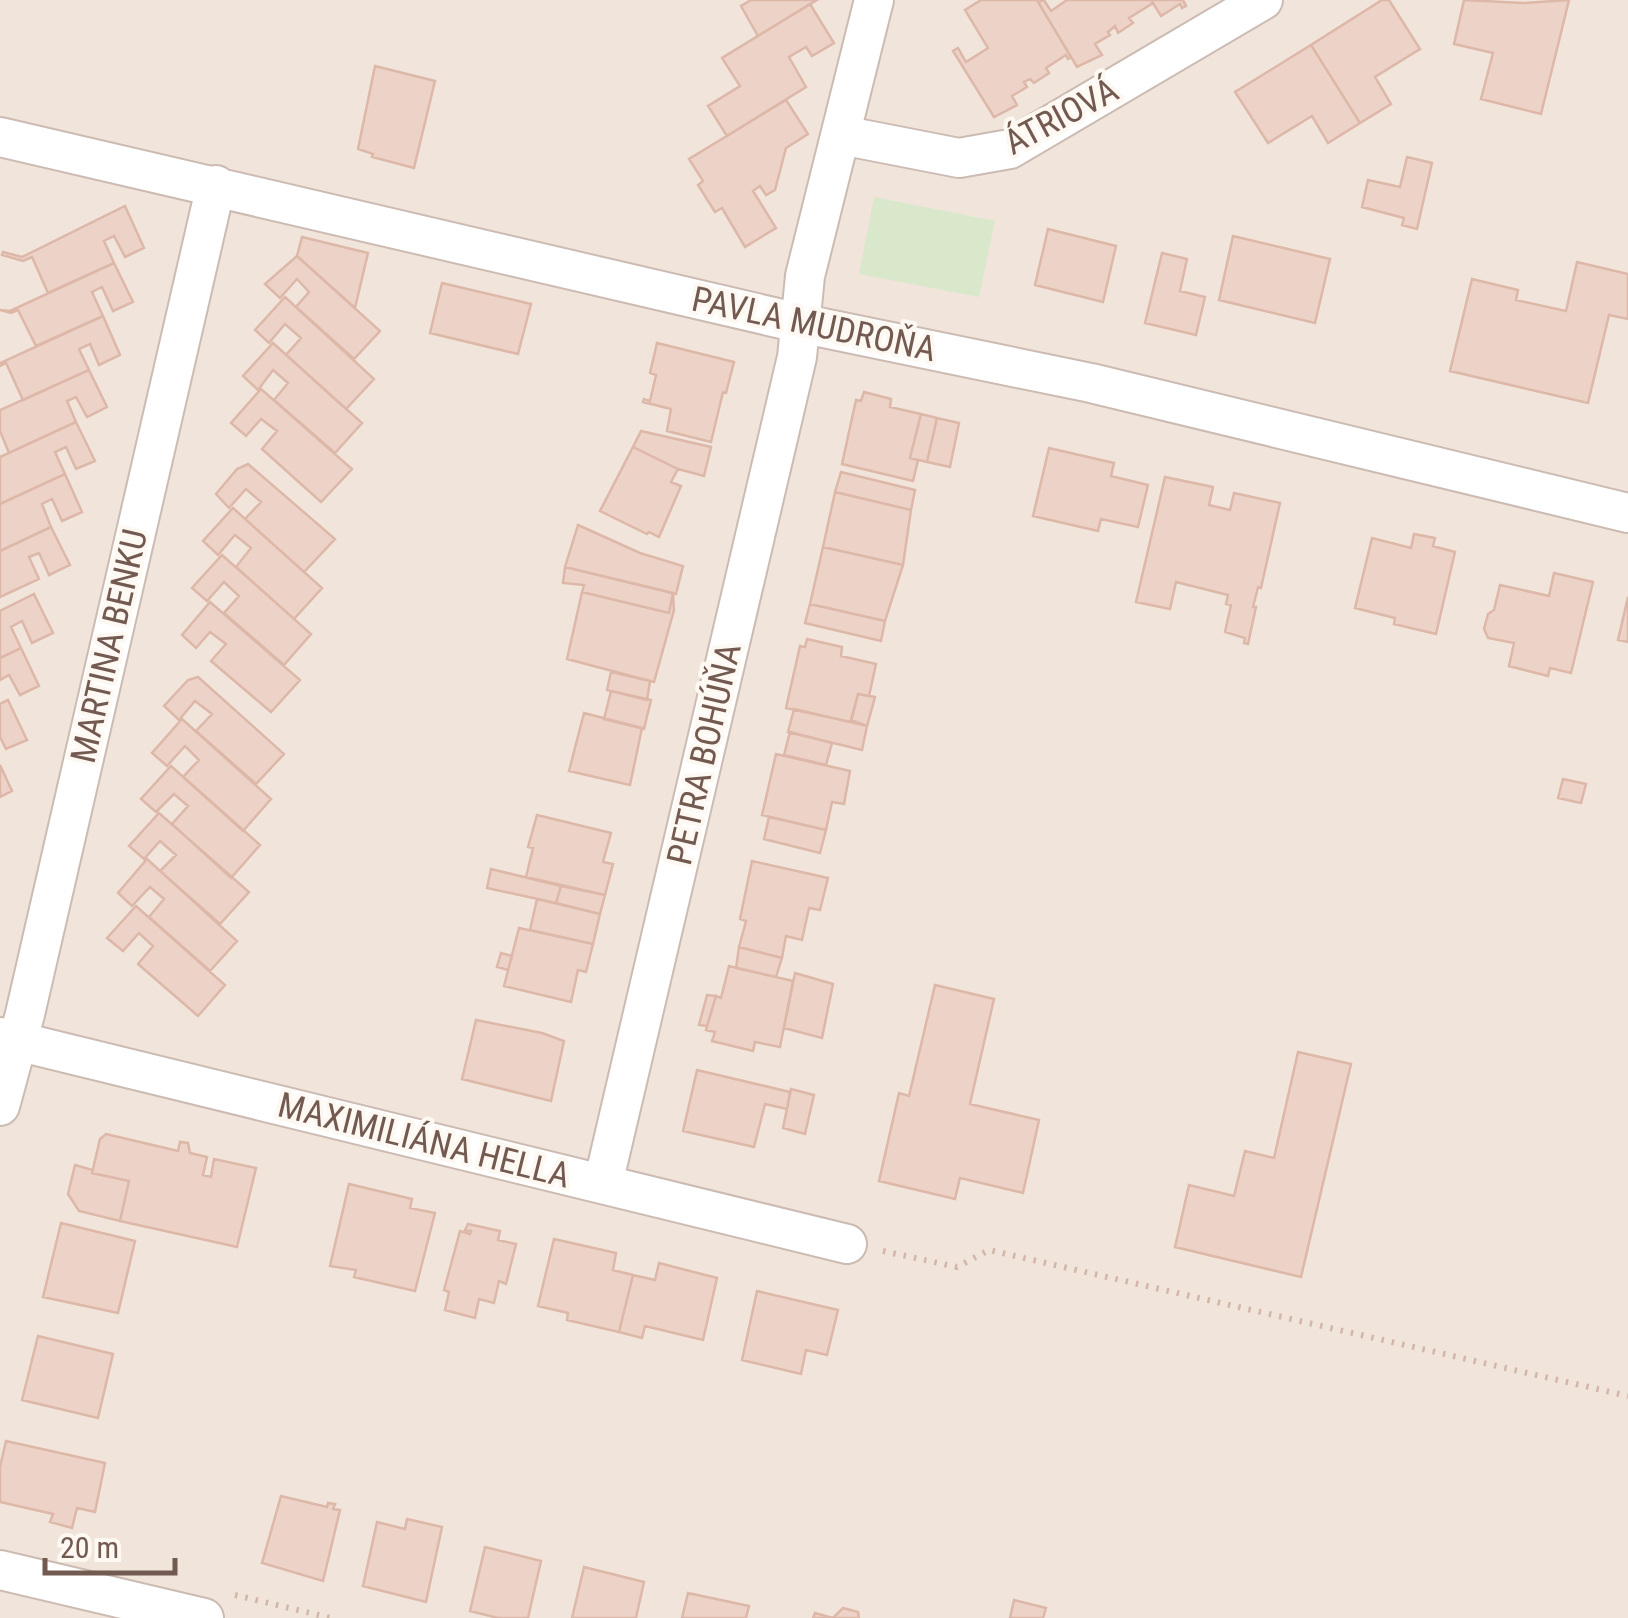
<svg xmlns="http://www.w3.org/2000/svg" width="1628" height="1618" viewBox="0 0 1628 1618" font-family="'Roboto Condensed',sans-serif">
	<style>
		.residential { fill: #f1e5db }
		.green { fill: #d9e7cb }
		.building { fill: #edd2c7; stroke: #ddb8a9; stroke-width: 2.5 }
		.lines { fill: none; stroke-linecap: round; stroke-linejoin: round }
		.street-casing { stroke: #ccbbb3; stroke-width: 42 }
		.path { stroke: #d2b6a9; stroke-width: 6; stroke-dasharray: 2.5 8; stroke-linecap: butt }
		.street { stroke: #fff; stroke-width: 38 }
		.labels { text-anchor: middle; stroke-width: 8; stroke-linejoin: round; paint-order: stroke }
		.street-label { font-size: 35px; fill: #735a51; stroke: #fdf8f2 }
	</style>
	<rect width="100%" height="100%" fill="#fbf4ec"/>
	<path class="residential" d="M0,0H1628V1618H0Z"/>
	<path class="green" d="M874,197L995,221L979,297L859,274Z"/>
	<path class="building" d="M751,0H817L758,36L741,6Z
		M981,0H1037L1071,57L1068,59L1066,55L1046,68L1049,73L1034,83L1030,79L1024,82L1027,87L1012,96L1017,105L994,117L953,51L958,48L966,62L988,48L965,10Z
		M1044,0L1051,11L1067,0H1151L1153,3L1129,18L1133,23L1118,33L1115,26L1108,32L1110,35L1095,44L1102,55L1077,67L1038,2Z
		M1151,0H1183L1186,6L1182,8L1180,4L1161,16Z
		M1382,0H1389L1420,49L1375,77L1391,104L1360,123L1311,45Z
		M1464,0L1523,3L1569,0L1541,114L1481,99L1493,53L1454,44Z
		M810,4L834,43L812,56L806,47L789,57L806,87L727,136L708,106L740,86L722,58Z
		M1311,45L1360,123L1328,143L1312,116L1268,143L1235,92Z
		M375,66L435,81L414,168L372,157L373,154L358,149Z
		M786,100L808,134L786,148L775,190L766,195L760,186L753,191L776,228L745,247L722,208L715,212L698,185L703,181L689,159Z
		M1407,157L1432,163L1417,229L1402,225L1404,218L1362,207L1368,180L1400,187Z
		M125,206L144,248L125,257L114,236L104,241L114,263L48,293L32,257L23,261L2,255L3,252L22,257Z
		M1048,229L1116,246L1103,302L1035,285Z
		M1233,236L1330,259L1315,323L1219,300Z
		M302,237L368,253L355,308L297,256Z
		M1162,253L1187,259L1180,291L1205,297L1196,335L1145,323Z
		M297,256L380,331L354,359L296,307L309,292L297,279L280,298L265,284Z
		M1577,262L1628,274V319L1609,315L1588,403L1450,371L1472,279L1518,290L1516,300L1566,311Z
		M114,263L133,302L113,311L102,287L92,292L103,316L36,346L18,310L11,313L0,310L10,311Z
		M442,283L531,304L518,354L430,333Z
		M285,297L374,379L346,409L286,355L301,338L285,324L269,343L255,330Z
		M103,316L120,355L99,365L90,344L79,349L89,370L23,400L6,363L0,366V363Z
		M273,343L362,423L335,453L274,400L288,383L273,370L258,390L243,376Z
		M657,343L734,362L726,393L723,392L711,442L667,431L671,409L643,402L644,399L650,401L656,375L650,373Z
		M89,370L107,407L87,417L76,397L67,401L76,422L9,453L0,431V410Z
		M261,389L352,469L321,502L262,449L277,431L261,419L246,436L231,423Z
		M864,392L891,399L890,407L921,414L910,458L918,460L913,481L842,464L856,400L861,401Z
		M921,414L937,418L927,462L910,458Z
		M937,418L959,423L950,467L927,462Z
		M76,422L95,461L76,469L66,447L55,452L65,474L0,504V457Z
		M641,431L711,447L704,476L678,469L633,447Z
		M633,447L678,469L671,482L681,486L659,537L649,532L647,534L600,511Z
		M1049,448L1114,463L1111,476L1148,485L1138,527L1101,519L1098,531L1033,516Z
		M248,464L335,539L304,572L245,519L261,502L246,489L229,508L216,494L237,469Z
		M841,472L915,490L911,510L835,492Z
		M65,474L82,512L62,521L52,499L42,504L51,527L0,551V504Z
		M1165,477L1213,487L1209,505L1230,510L1234,493L1280,503L1261,588L1258,587L1253,607H1256L1248,644L1244,643L1245,638L1225,632L1231,605L1226,604L1228,595L1176,582L1170,609L1136,602Z
		M835,492L911,510L903,565L823,547Z
		M233,508L322,588L294,619L236,567L251,548L235,535L218,555L203,541Z
		M578,525L640,553L683,566L676,594L565,567Z
		M51,527L70,565L49,575L39,553L29,557L39,579L0,597V551Z
		M1414,534L1435,538L1433,546L1455,552L1436,634L1394,624L1395,618L1355,608L1372,538L1411,548Z
		M823,547L903,565L885,621L810,604Z
		M222,555L311,634L284,665L224,613L239,596L224,582L207,601L192,588Z
		M565,567L673,593L669,613L582,592L584,585L563,583Z
		M1554,573L1593,582L1571,673L1550,668L1548,676L1509,666L1514,643L1488,638L1484,629L1488,614L1494,610L1500,585L1549,596Z
		M582,592L669,613L673,593L674,610L654,682L567,659Z
		M34,594L53,633L32,643L22,621L11,627L21,648L0,658V611Z
		M1628,597V642L1618,640Z
		M210,602L300,680L271,712L211,661L226,644L210,632L196,648L182,635Z
		M810,604L885,621L881,641L805,623Z
		M807,639L842,647L841,656L876,664L869,696L858,694L851,722L786,708L800,646L805,647Z
		M21,648L39,686L20,695L9,675L0,680V658Z
		M611,672L650,681L647,700L607,690Z
		M198,677L284,754L256,784L196,731L212,714L195,701L179,720L164,706L188,680Z
		M611,691L651,700L644,729L604,719Z
		M858,694L875,697L867,726L851,720Z
		M8,700L27,740L6,749L0,737V704Z
		M794,709L867,726L862,750L788,732Z
		M584,713L642,728L630,785L569,771Z
		M182,719L271,799L243,831L183,777L199,760L185,746L167,766L152,753Z
		M790,732L832,743L826,765L784,755Z
		M776,754L850,771L844,804L832,802L826,830L762,815Z
		M0,765L12,791L0,797Z
		M171,766L260,845L231,878L172,824L188,806L174,794L156,812L141,799Z
		M1563,779L1586,784L1581,803L1558,798Z
		M159,813L249,892L220,924L160,871L176,855L160,841L144,859L129,846Z
		M537,815L611,833L603,862L613,864L605,895L526,877L533,848L528,847Z
		M769,817L826,830L820,853L764,839Z
		M147,859L237,941L210,971L149,917L164,899L150,887L132,906L118,893Z
		M752,861L828,878L820,910L809,908L802,940L786,936L782,958L739,947L746,921L740,919Z
		M491,869L561,886L556,903L487,888Z
		M561,886L605,895L600,914L556,903Z
		M537,899L600,914L593,944L530,930Z
		M136,906L225,985L198,1016L138,964L153,946L139,933L123,951L107,938Z
		M519,928L593,944L586,972L578,970L571,1002L504,986Z
		M739,947L782,958L776,977L736,968Z
		M501,953L512,956L508,970L497,967Z
		M729,966L793,981L780,1047L755,1042L753,1051L712,1041L715,1032L706,1030L716,996L721,998Z
		M795,973L833,984L822,1038L784,1028Z
		M935,985L994,999L970,1104L1039,1120L1023,1193L960,1178L955,1199L879,1181L899,1093L909,1096Z
		M707,995L716,996L707,1026L699,1025Z
		M476,1020L542,1033L564,1041L551,1101L462,1079Z
		M1298,1052L1351,1064L1301,1277L1175,1247L1189,1185L1234,1196L1245,1151L1274,1158Z
		M697,1070L790,1092L787,1109L765,1104L754,1147L683,1131Z
		M791,1089L814,1095L805,1134L783,1128Z
		M106,1134L178,1151L180,1142L188,1143L190,1153L207,1157L203,1175L211,1177L214,1159L256,1168L237,1247L120,1221L129,1181L92,1173L100,1139Z
		M75,1165L93,1170L92,1173L129,1181L120,1221L79,1211L68,1194Z
		M349,1184L412,1199L410,1208L435,1213L415,1291L354,1277L356,1270L330,1266Z
		M61,1223L135,1241L118,1313L43,1297Z
		M468,1224L500,1231L498,1240L516,1244L506,1284L499,1281L494,1303L479,1299L475,1318L445,1310L449,1292L444,1290L460,1231L470,1234L471,1231L465,1230Z
		M554,1239L616,1253L613,1270L633,1275L619,1332L567,1320L568,1313L538,1306Z
		M659,1263L717,1278L703,1340L645,1326L642,1338L619,1332L633,1275L655,1280Z
		M757,1291L838,1310L827,1355L806,1350L801,1374L742,1360Z
		M38,1336L113,1354L98,1418L22,1400Z
		M6,1441L105,1463L95,1512L77,1508L72,1528L50,1522L53,1514L0,1502V1467Z
		M281,1496L327,1507L328,1503L335,1504L333,1509L340,1510L323,1581L262,1563Z
		M407,1519L442,1527L426,1602L363,1586L377,1522L405,1529Z
		M485,1547L541,1561L528,1618H498L470,1611Z
		M584,1567L644,1582L636,1618H572Z
		M688,1593L749,1606L746,1618H682Z
		M1014,1600L1046,1608L1043,1618H1010Z
		M843,1608L858,1612L859,1618H813L815,1613L833,1618Z"/>
	<g class="lines">
		<defs>
			<path id="street" d="M841,135L959,158L1010,149L1263,0
				M0,137L799,323L1091,383L1628,513
				M0,1037L847,1244
				M0,1106L25,1014L216,185
				M603,1184L797,357L805,276L874,0
				M0,1570L204,1618"/>
		</defs>
		<use href="#street" class="street-casing"/>
		<path class="path" d="M883,1251L957,1267L989,1250L1628,1396
			M235,1595L331,1618"/>
		<use href="#street" class="street"/>
	</g>
	<g class="labels">
		<g class="street-label">
			<text transform="translate(1061 116) rotate(-28)" y="12">ÁTRIOVÁ</text>
			<text transform="translate(814 324) rotate(12)" y="12">PAVLA MUDROŇA</text>
			<text transform="translate(109 646) rotate(-77)" y="12">MARTINA BENKU</text>
			<text transform="translate(704 754) rotate(-77)" y="12">PETRA BOHÚŇA</text>
			<text transform="translate(424 1140) rotate(14)" y="12">MAXIMILIÁNA HELLA</text>
		</g>
	</g>
	<path d="M45 1558v15h130v-15" fill="none" stroke="#735a51" stroke-width="5"/>
	<text x="60" y="1558" font-size="30" fill="#735a51" stroke="#fdf8f2" stroke-width="8" paint-order="stroke">20 m</text>
</svg>
